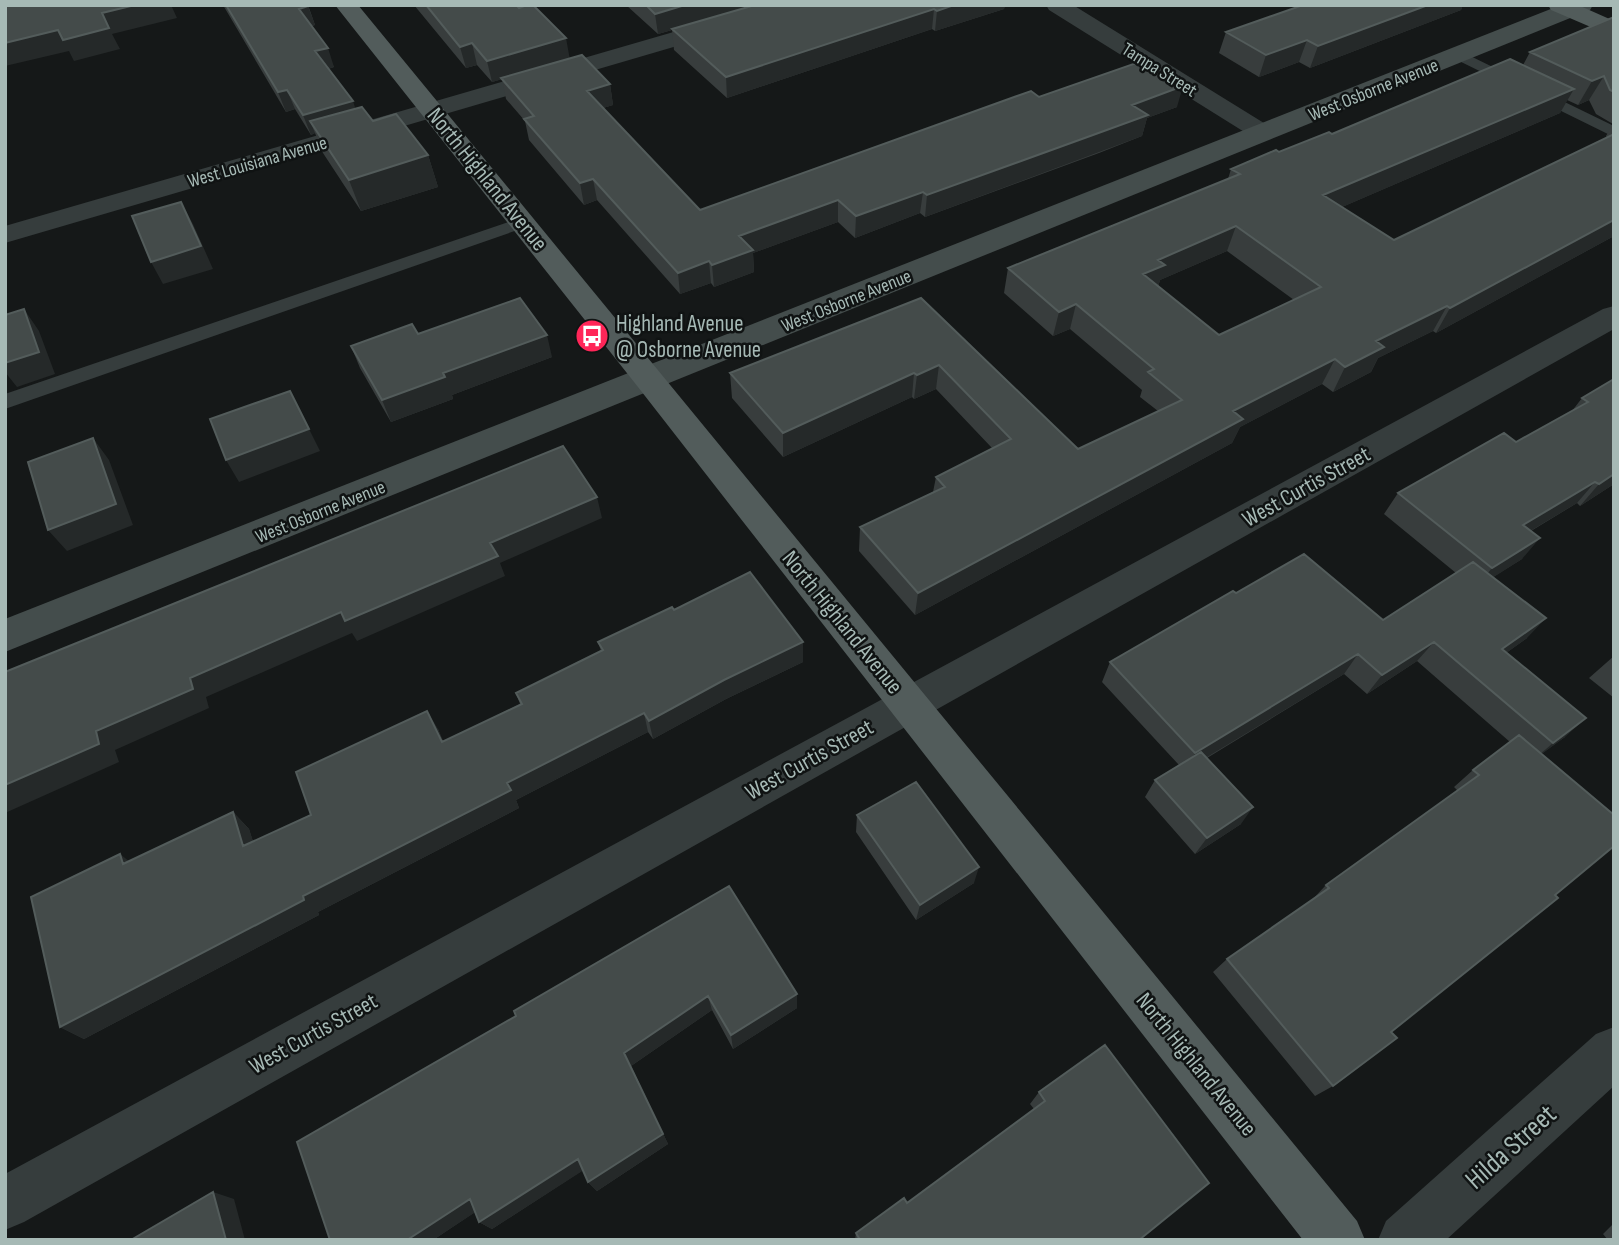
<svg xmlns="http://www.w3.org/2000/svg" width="1619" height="1245" viewBox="0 0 1619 1245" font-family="'Sofia Sans Condensed',sans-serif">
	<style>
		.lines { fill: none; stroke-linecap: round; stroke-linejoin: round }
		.lane { fill: #363d3d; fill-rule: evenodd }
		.street { fill: #363d3d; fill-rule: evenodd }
		.secondary { fill: #444d4c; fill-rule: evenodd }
		.primary { fill: #525c5b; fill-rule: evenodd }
		.wall { fill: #383d3d; fill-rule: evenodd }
		.shaded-wall { fill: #252929 }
		.building { fill: #444b4a; stroke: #535c5b; stroke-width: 2; fill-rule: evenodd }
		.labels { text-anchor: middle; stroke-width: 5; stroke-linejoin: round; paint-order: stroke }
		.far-street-label { font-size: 19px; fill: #a6b9b5; stroke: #101313 }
		.street-label { font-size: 23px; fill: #a6b9b5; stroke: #101313 }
		.poi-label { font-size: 23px; fill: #a6b9b5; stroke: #101313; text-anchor: start }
		.near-street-label { font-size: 28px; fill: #a6b9b5; stroke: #101313 }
	</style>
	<rect width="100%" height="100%" fill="#151818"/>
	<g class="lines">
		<path class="lane" d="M1458,50L1614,126V137L1453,58L1450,55L1453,52Z
			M523,217L529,218L532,222L529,226L5,409V394Z"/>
		<path class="street" d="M767,5H803L800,10L5,243V226Z
			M1046,5H1073L1272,128L1276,133L1272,138L1263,141L1254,138L1049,10Z
			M1614,306V329L24,1222L5,1230V1174L1603,309Z
			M1614,1027V1086L1446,1240H1378L1386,1221L1596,1034Z"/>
		<path class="secondary" d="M1561,5H1593L1590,10L5,652V619Z"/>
		<path class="primary" d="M335,5H358L1357,1221L1365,1240H1303L638,387Z
			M1548,5H1578L1614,21V37L1551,10Z"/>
	</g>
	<path class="wall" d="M223,5H308L315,25L312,26L334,67L328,69L355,108L373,121L428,155L438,187L361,211L323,153L315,133L311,135L295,109L286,112Z
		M414,5H516L569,58L610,84L613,105L603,108L700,210L1039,97L1177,107L1147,118L1142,136L1099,153L925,217L920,213L855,238L838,222L753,253L754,272L714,287L711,283L680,294L597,200L584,205L529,140L525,121L506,99L502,79L492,82L477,65L466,68Z
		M626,5H1005L1004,9L935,31L932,29L727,98L674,50L672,30L658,34Z
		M1303,5H1463L1461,10L1310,68L1299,62L1259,77L1219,53L1226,32Z
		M1614,17V236L1436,333L1433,331L1378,358L1371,372L1333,392L1322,384L1240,427L1232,443L915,615L859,551L860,527L933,492L936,477L992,448L936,389L914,399L912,397L783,457L732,398L730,373L921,298L1078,449L1158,411L1140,397L1142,390L1070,329L1053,336L1004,293L1008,268L1228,179L1231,169L1332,134L1523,65L1530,52ZM1567,100L1578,105L1589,100L1596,114L1613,124L1606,136L1607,138L1394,240L1342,207L1560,113ZM1227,251L1294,300L1219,335L1158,287L1160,280Z
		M418,334L552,357L452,395L453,399L391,422L360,368L351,346Z
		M1614,379V484L1580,506L1577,503L1531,531L1522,559L1493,577L1527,638L1506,653L1565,737L1541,754L1391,1032L1333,1086L1315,1096L1213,972L1227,959L1311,901L1326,885L1458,791L1454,787L1473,770L1510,742L1417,661L1367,694L1344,674L1207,758L1241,824L1195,854L1145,797L1155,780L1179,765L1102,682L1110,662L1236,593L1383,620L1456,573L1384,514L1398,493L1516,442L1572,411L1582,398Z
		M674,610L803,642V662L726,699L653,739L648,732L516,800L519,808L318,912L319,915L84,1039L60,1027L129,861L233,812L249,829L253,842L311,815L438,729L443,742L520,704L516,693L601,651L598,642Z
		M1614,656V698L1589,678Z
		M857,815L974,883L916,920L856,832Z
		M729,886L797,994V1008L733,1049L712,1010L631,1066L668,1144L597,1191L588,1182L583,1170L492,1229L479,1222L475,1212L433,1240H330Z
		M1039,1092L1139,1240H855L856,1233L907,1203L1034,1109L1030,1104Z
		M1614,1223V1240H1608L1603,1234Z"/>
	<path class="shaded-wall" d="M135,5H171L177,18L112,34L120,49L74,61L69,51L5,66V43L58,30L102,13Z
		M685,5H757L658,34L655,14Z
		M954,5H1005L1004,9L935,31L937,11Z
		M1428,5H1463L1461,10L1310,68L1318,46Z
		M308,6L315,25L306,28L299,9Z
		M934,9L932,29L727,98L726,77Z
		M566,38L570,60L492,82L487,61Z
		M1307,40L1299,62L1259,77L1266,55Z
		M472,43L477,65L466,68L460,47Z
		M328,48L334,67L322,71L315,51Z
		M1604,76L1589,100L1578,105L1592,81Z
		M610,84L613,105L590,112L587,91Z
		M1183,86L1177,107L1147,118L1142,136L925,217L927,195L1132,105Z
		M1574,89L1560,113L1312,220L1323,195Z
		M287,90L295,109L286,112L278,92Z
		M353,101L359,120L310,121L315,133L311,135L303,115Z
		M428,155L438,187L361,211L349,180Z
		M593,179L597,200L584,205L580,183Z
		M923,192L920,213L855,238L856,216Z
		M838,200V222L753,253L754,272L714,287L712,265L739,236Z
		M181,202L193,224L213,269L163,284L151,262Z
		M1614,220V236L1436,333L1450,308Z
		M1236,226L1227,251L1160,280L1157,290L1143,274L1158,260Z
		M709,261L711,283L680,294L678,273Z
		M1076,304L1070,329L1053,336L1059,312Z
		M1447,306L1433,331L1378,358L1371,372L1333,392L1345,367L1376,341Z
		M24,309L39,331L55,374L17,387L5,372V363Z
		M547,335L552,357L452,395L453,399L391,422L382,400L443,373Z
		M1335,359L1322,384L1240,427L1232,443L915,615L918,593L1233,411Z
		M939,365L936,389L914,399L917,375Z
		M914,373L912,397L783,457V433Z
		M290,391L320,451L239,482L226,460Z
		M93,438L109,460L133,525L67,551L48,530Z
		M1614,474V484L1580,506L1599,484Z
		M1595,482L1577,503L1505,546L1523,525Z
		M597,497L602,518L500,563L505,576L357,641L352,633L206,697L209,708L115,750L119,762L5,813V785L96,731L190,678L490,543Z
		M1540,538L1522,559L1475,589L1492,568Z
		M1546,618L1527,638L1484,669L1502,649Z
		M803,642V662L726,699L653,739L649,721L724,680Z
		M1434,642L1417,661L1367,694L1382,675Z
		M1358,654L1344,674L1184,771L1195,753Z
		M427,711L438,729L452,761L442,742Z
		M644,713L648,732L516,800L519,808L318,912L319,915L84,1039L60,1027L303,896L507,783Z
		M1586,718L1565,737L1532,761L1553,743Z
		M1253,807L1241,824L1195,854L1207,838Z
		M233,812L249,829L260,862L243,846Z
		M120,854L140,870L123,864Z
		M979,867L974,883L916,920L920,905Z
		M797,994V1008L733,1049L731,1035Z
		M708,996L712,1010L631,1066L668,1144L597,1191L588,1182L624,1053Z
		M578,1159L587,1168L492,1229L479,1222Z
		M213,1192L234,1199L245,1240H226Z
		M470,1199L483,1207L433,1240H407Z"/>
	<path class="building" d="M10,5H135L102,13L109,28L63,40L58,30L5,43V6Z
		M226,5H308V6L299,9L328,48L315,51L353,101L303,115L287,90L278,92Z
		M426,5H516L519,8L527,5H533L566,38L487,61L472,43L460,47Z
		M646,5H685L655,14Z
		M755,5H954L937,11L934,9L726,77L672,29Z
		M1303,5H1428L1318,46L1307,40L1266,55L1226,32Z
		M1614,17V92L1610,90L1604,76L1592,81L1530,52Z
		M582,55L610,84L587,91L700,210L1031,91L1039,97L1142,61L1183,86L1132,105L1148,115L1104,131L927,195L923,192L856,216L838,200L739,236L753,250L712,265L709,261L678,273L593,179L580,183L524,119L534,116L501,78Z
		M1510,59L1574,89L1323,195L1394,240L1614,134V220L1450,308L1447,306L1376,341L1384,347L1345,367L1335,359L1233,411L1243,419L918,593L860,527L945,487L936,477L1011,439L939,365L917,375L914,373L783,433L730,373L921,298L1078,449L1182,400L1148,372L1154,369L1076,304L1059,312L1008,268L1240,174L1231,169L1276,150L1279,152L1329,132L1332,134ZM1236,226L1321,287L1219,335L1143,274L1165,265L1158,260Z
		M362,107L373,121L396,114L428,155L349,180L310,121Z
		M181,202L201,246L151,262L132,216Z
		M520,298L547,335L443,373L445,377L382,400L351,346L412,324L418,334Z
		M24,309L39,352L5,363V315Z
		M1614,379V474L1599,484L1595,482L1523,525L1540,538L1492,568L1398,493L1504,433L1516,442L1588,402L1582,398Z
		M290,391L309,429L226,460L210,419Z
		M93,438L116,504L48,530L28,462Z
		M563,446L597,497L490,543L498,556L345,621L341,612L190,678L193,689L96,731L99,744L5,785V672Z
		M1304,554L1383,620L1473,562L1546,618L1502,649L1586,718L1553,743L1434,642L1382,675L1358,654L1195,753L1110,662L1233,591L1236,593Z
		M750,572L803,642L724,680L649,721L644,713L507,783L511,790L303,896L304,900L60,1027L31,897L120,854L123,864L233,812L243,846L311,815L296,772L427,711L442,742L522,704L516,693L603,650L598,642L672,607L674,610Z
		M1519,735L1614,815V846L1555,895L1558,898L1391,1032L1397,1038L1333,1086L1227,959L1329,888L1326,885L1479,775L1473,770Z
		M1201,752L1253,807L1207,838L1155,780Z
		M916,782L979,867L920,905L857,815Z
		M729,886L797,994L731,1035L708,996L624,1053L663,1134L588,1182L578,1159L479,1222L470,1199L407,1240H330L297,1142L516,1016L514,1011Z
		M1105,1045L1209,1183L1139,1240H860L856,1233L904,1198L907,1203L1045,1101L1039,1092Z
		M213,1192L226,1240H131Z"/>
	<defs>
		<symbol id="bus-disc" viewBox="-11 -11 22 22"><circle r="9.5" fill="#ff2658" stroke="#101313"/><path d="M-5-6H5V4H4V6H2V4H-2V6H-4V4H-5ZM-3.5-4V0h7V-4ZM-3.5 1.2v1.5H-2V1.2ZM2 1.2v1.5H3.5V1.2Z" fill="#fff"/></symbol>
	</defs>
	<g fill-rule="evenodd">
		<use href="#bus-disc" x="573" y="317" width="38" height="38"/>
	</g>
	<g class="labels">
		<g class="far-street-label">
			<text transform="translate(1160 69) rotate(32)" y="7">Tampa Street</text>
			<text transform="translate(1373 89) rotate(-22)" y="7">West Osborne Avenue</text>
			<text transform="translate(257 161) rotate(-16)" y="7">West Louisiana Avenue</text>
			<text transform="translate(846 300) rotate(-22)" y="7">West Osborne Avenue</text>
			<text transform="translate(320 511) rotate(-22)" y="7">West Osborne Avenue</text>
		</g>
		<g class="street-label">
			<text transform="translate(488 179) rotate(51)" y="8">North Highland Avenue</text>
			<text transform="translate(1306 486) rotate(-29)" y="8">West Curtis Street</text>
			<text transform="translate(843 622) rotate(51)" y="8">North Highland Avenue</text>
			<text transform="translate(809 759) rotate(-29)" y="8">West Curtis Street</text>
			<text transform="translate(313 1033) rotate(-29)" y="8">West Curtis Street</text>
			<text transform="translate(1197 1064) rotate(51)" y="8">North Highland Avenue</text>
		</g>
		<g class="poi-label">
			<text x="616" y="331">Highland Avenue<tspan x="616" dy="26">@ Osborne Avenue</tspan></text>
		</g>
		<g class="near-street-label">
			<text transform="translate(1510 1146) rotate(-42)" y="10">Hilda Street</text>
		</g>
	</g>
	<rect width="1619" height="1245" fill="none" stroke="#a6b9b5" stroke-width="14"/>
</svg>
